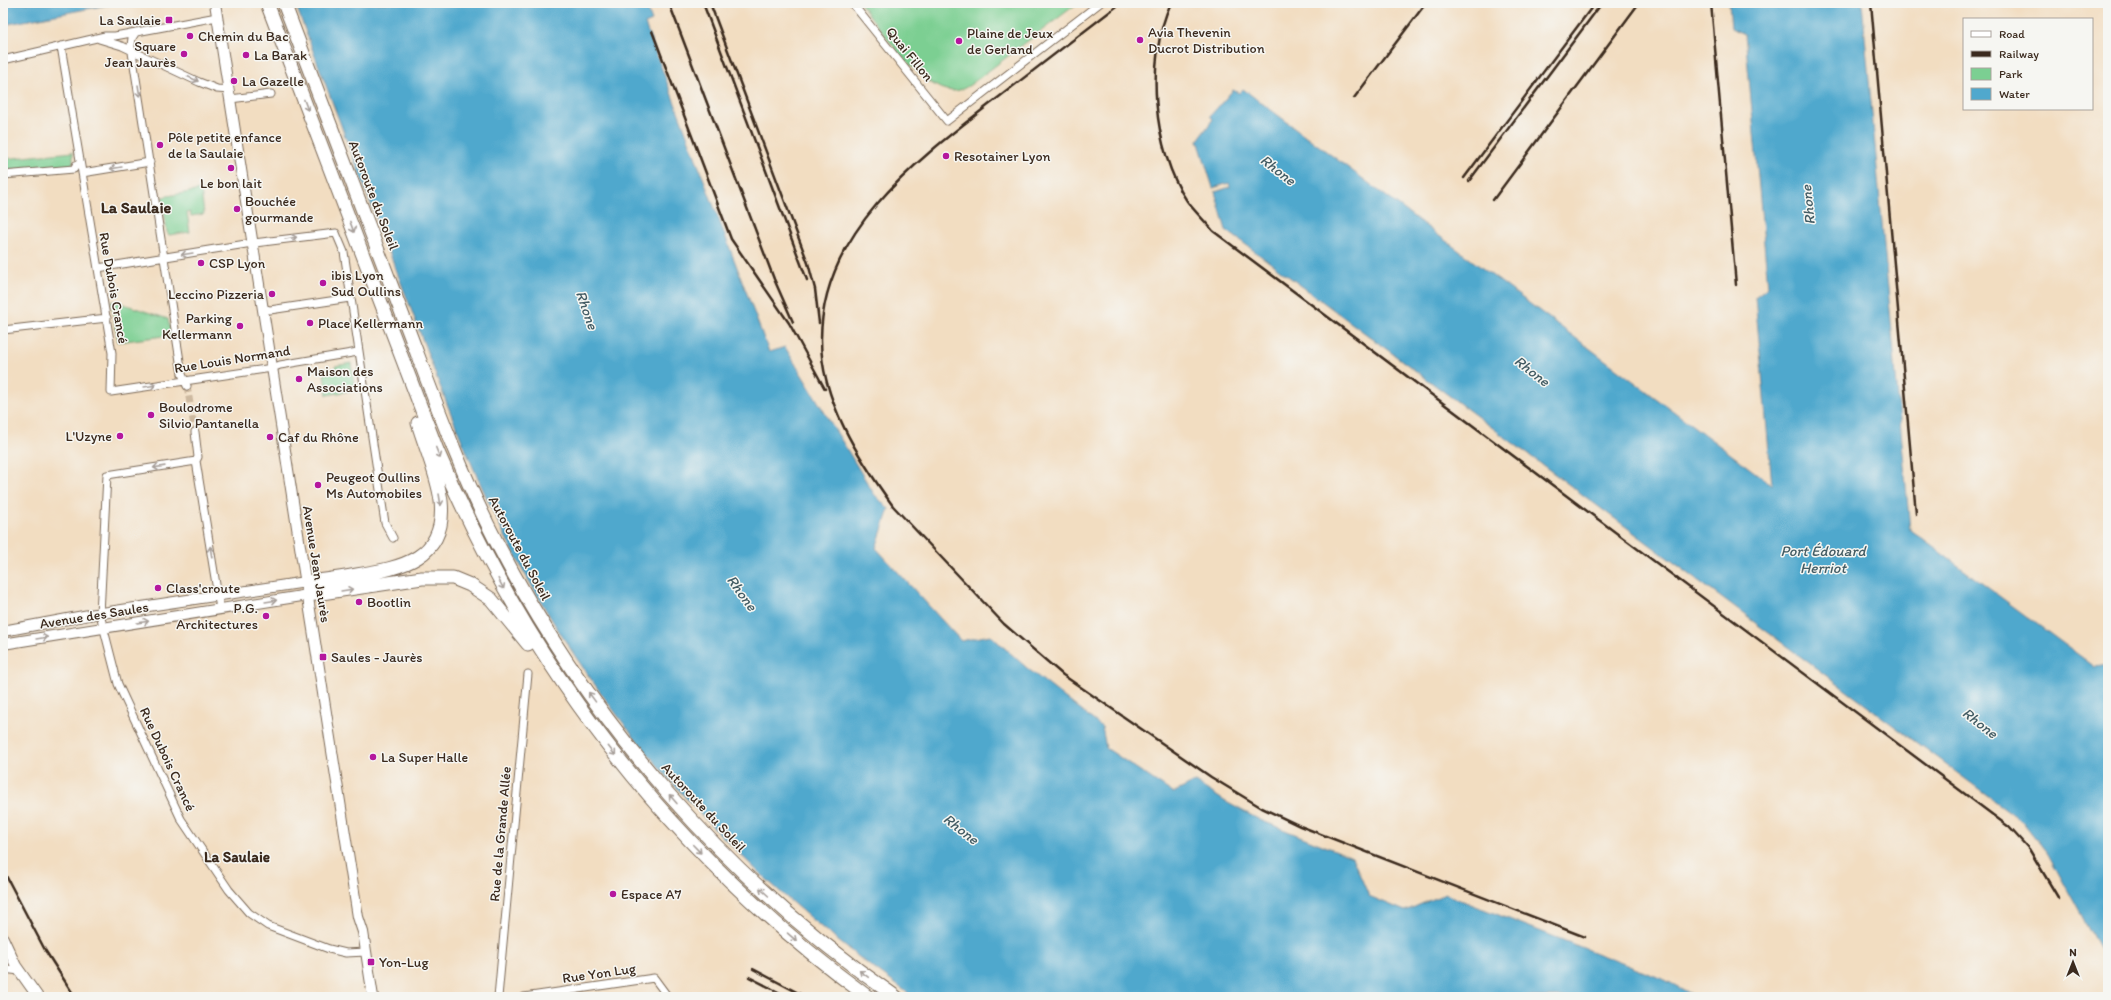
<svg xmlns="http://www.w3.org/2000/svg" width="2111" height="1000" viewBox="0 0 2111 1000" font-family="Itim,sans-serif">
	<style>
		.green { fill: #7bcf92; stroke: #5b7c58 }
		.water { fill: #50a8cd; stroke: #466976 }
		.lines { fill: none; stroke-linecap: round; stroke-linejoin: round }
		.street-tunnel { stroke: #cdb9a0; stroke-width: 7; stroke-dasharray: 7 3.5; stroke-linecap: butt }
		.street-casing { stroke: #7b6957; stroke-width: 9 }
		.secondary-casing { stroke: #7b6957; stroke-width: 12 }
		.highway-casing { stroke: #7b6957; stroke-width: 15 }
		.street { stroke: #fff; stroke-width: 7 }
		.secondary { stroke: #fff; stroke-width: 10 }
		.highway { stroke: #fff; stroke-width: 13 }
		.rail { stroke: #3b2a1e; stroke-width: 2.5 }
		.oneway { stroke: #a79f9a }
		.poi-dot { fill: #b5179e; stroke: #f6f6f2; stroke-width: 1.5 }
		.labels { text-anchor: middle; stroke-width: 3; stroke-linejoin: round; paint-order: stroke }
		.poi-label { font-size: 14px; fill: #3b2a1e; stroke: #f6f6f2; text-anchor: start }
		.street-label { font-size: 14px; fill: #3b2a1e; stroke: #f6f6f2 }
		.water-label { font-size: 15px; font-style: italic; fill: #435c64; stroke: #f6f6f2 }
		.neighbourhood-label { font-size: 15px; font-weight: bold; fill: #3b2a1e; stroke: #f6f6f2 }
		.quarter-label { font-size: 16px; font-weight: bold; fill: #3b2a1e; stroke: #f6f6f2 }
	</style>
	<rect width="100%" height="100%" fill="#f6f6f2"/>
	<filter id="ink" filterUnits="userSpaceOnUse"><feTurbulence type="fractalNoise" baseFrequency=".025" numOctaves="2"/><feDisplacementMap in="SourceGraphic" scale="8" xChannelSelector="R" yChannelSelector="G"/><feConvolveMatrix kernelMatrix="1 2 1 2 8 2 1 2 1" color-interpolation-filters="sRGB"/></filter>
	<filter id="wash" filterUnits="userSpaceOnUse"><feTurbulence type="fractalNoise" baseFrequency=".012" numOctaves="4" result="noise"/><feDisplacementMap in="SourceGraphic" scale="16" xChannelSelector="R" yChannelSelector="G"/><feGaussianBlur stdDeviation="0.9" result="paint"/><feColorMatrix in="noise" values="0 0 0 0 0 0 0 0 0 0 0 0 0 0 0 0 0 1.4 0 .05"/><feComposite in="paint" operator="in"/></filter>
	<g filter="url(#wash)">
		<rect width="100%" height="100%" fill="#f2ddc1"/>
		<path class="green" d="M860,3H1078L970,85C965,88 960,91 953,91C921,91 879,27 860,3Z
			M73,152V166L3,171V159Z
			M201,190L204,214L191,216L190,212L187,213L190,232L169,235L167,232L162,197Z
			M115,301L168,319L171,335L118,342L111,302Z
			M351,363L355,390L327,395L324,374L335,372V366Z"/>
		<path class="water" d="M9,3H118L3,25V4Z
			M295,3H645L652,21L645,24L769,352L785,347L874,494L889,509L876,548L961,641L990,635L1027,668L1102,727L1106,748L1173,793L1195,782L1226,802L1260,820L1352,857L1369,896L1405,911L1445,894L1665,980L1697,997H914C751,885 612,736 518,561C473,477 441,389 408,301C370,202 332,102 295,3Z
			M1729,3H1862L1910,530L2095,667L2108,665V964L2048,854L2022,821L1226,230L1215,192L1230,187L1229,183L1213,188L1198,140L1213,119L1210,116L1233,90L1239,93L1243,89L1772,485L1755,297L1768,287L1745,34L1731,28Z"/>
	</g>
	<g filter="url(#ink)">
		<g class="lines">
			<path class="street-tunnel" d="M187,386L195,432"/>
			<defs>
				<path id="street" d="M852,3L947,121L1100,3
					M136,32L132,38L131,46L182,374L187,386
					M99,39L122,46L199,82L217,89L229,90
					M61,46L112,353L111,392L272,368L280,365L358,352
					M3,60L105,36H115L217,17
					M230,99L271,94
					M82,173L150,162
					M3,175L74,169L76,165
					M98,268L246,244L336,233L344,252L385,523L393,538
					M263,308L270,310L350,298
					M3,330L107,318
					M195,432L198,457L196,461
					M220,609L196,461L107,475L100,614L118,684L181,819L229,890L249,913L268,926L329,949L346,953L366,952
					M3,969L20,971
					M498,997L528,674
					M524,997L654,978L668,997"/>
				<path id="secondary" d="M215,3L358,917L363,932L373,997
					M3,631L89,615L306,582
					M3,644L308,595
					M3,938L16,966L38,997"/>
				<path id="highway" d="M267,3L437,450C530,671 674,855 868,997
					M284,3C323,106 362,208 401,311C431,389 458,468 497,543C591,724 728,881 896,997
					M306,582C323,581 340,578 357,575C401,568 447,559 441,501C438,476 425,447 418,423
					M308,595L422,578H453L470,585L491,599L528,644"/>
			</defs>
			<use href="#street" class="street-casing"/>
			<use href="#secondary" class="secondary-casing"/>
			<use href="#highway" class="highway-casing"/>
			<use href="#street" class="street"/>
			<use href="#secondary" class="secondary"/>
			<use href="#highway" class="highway"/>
			<path class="rail" d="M669,3L774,279L793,322
				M703,3L807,280
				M710,3L808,263L815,289L819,323
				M1121,3C1081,34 1040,65 999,97C920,158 821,230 821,340C821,400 859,459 893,506L1004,624L1063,675L1211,777L1262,808L1300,826L1585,937
				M1171,3C1145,58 1153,151 1187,201C1195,212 1205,221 1213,231L2009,827L2029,849L2059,899
				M1711,3L1736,285
				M1871,3L1916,514
				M652,31L731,239L789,323L825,389
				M1354,98L1426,3
				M1464,178L1595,3
				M1469,181L1602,3
				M1493,200L1639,3
				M3,870L45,950L75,997
				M753,969L806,997
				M749,977L788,997"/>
		</g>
		<defs><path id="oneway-shaft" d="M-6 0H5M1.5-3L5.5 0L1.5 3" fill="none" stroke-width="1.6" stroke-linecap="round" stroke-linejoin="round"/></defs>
		<g class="oneway">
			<use href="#oneway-shaft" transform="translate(193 79) rotate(24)"/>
			<use href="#oneway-shaft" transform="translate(139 91) rotate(81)"/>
			<use href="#oneway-shaft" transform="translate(306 105) rotate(69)"/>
			<use href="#oneway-shaft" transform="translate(116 168) rotate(171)"/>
			<use href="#oneway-shaft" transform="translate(352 227) rotate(69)"/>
			<use href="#oneway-shaft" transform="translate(291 238) rotate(-9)"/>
			<use href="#oneway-shaft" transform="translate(187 254) rotate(171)"/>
			<use href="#oneway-shaft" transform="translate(150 386) rotate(-9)"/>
			<use href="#oneway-shaft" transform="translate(438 453) rotate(68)"/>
			<use href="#oneway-shaft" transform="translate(159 467) rotate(172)"/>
			<use href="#oneway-shaft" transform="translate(440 500) rotate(81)"/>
			<use href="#oneway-shaft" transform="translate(211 552) rotate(-99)"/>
			<use href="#oneway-shaft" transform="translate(501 584) rotate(62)"/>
			<use href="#oneway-shaft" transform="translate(347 590) rotate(-9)"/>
			<use href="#oneway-shaft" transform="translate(271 601) rotate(-9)"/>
			<use href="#oneway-shaft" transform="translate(143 622) rotate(-9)"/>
			<use href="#oneway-shaft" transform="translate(42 638) rotate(-9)"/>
			<use href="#oneway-shaft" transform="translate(592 697) rotate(-126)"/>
			<use href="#oneway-shaft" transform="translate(612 751) rotate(52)"/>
			<use href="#oneway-shaft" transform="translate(673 799) rotate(-131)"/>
			<use href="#oneway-shaft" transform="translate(697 849) rotate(46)"/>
			<use href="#oneway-shaft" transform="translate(764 892) rotate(-138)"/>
			<use href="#oneway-shaft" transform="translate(792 937) rotate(41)"/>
			<use href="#oneway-shaft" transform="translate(864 974) rotate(-143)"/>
		</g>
	</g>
	<g class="poi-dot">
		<rect x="165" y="16" width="8" height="8" rx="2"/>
		<circle cx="190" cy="36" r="4"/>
		<circle cx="1140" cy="40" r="4"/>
		<circle cx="959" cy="41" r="4"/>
		<circle cx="184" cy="54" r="4"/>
		<circle cx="246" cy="55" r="4"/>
		<circle cx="234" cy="81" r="4"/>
		<circle cx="160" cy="145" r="4"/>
		<circle cx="946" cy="156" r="4"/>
		<circle cx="231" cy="168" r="4"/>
		<circle cx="237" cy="209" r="4"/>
		<circle cx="201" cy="263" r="4"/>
		<circle cx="323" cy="283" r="4"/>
		<circle cx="272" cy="294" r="4"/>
		<circle cx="310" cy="323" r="4"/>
		<circle cx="240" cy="326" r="4"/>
		<circle cx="299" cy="379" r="4"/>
		<circle cx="151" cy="415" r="4"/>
		<circle cx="120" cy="436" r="4"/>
		<circle cx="270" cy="437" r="4"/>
		<circle cx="318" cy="485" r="4"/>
		<circle cx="158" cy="588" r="4"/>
		<circle cx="359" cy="602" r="4"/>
		<circle cx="266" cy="616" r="4"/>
		<rect x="319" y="653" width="8" height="8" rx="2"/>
		<circle cx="373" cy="757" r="4"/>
		<circle cx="613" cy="894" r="4"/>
		<rect x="367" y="958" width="8" height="8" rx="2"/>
	</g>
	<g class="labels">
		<g class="poi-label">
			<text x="161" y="25" text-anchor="end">La Saulaie</text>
			<text x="1148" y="37">Avia Thevenin<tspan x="1148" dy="16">Ducrot Distribution</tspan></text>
			<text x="967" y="38">Plaine de Jeux<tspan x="967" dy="16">de Gerland</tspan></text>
			<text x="198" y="41">Chemin du Bac</text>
			<text x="176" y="51" text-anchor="end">Square<tspan x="176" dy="16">Jean Jaurès</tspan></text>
			<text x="254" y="60">La Barak</text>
			<text x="242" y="86">La Gazelle</text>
			<text x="168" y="142">Pôle petite enfance<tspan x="168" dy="16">de la Saulaie</tspan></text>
			<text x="954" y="161">Resotainer Lyon</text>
			<text x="231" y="188" text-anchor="middle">Le bon lait</text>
			<text x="245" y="206">Bouchée<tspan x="245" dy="16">gourmande</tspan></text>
			<text x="209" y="268">CSP Lyon</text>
			<text x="331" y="280">ibis Lyon<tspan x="331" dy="16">Sud Oullins</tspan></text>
			<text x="264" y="299" text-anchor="end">Leccino Pizzeria</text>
			<text x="232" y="323" text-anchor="end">Parking<tspan x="232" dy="16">Kellermann</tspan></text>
			<text x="318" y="328">Place Kellermann</text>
			<text x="307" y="376">Maison des<tspan x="307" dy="16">Associations</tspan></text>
			<text x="159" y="412">Boulodrome<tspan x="159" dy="16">Silvio Pantanella</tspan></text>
			<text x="112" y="441" text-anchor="end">L'Uzyne</text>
			<text x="278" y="442">Caf du Rhône</text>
			<text x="326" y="482">Peugeot Oullins<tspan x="326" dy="16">Ms Automobiles</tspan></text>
			<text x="166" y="593">Class'croute</text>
			<text x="367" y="607">Bootlin</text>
			<text x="258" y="613" text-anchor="end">P.G.<tspan x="258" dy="16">Architectures</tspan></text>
			<text x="331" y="662">Saules - Jaurès</text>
			<text x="381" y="762">La Super Halle</text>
			<text x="621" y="899">Espace A7</text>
			<text x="379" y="967">Yon-Lug</text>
		</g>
		<g class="street-label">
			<text transform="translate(910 54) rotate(51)" y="5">Quai Fillon</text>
			<text transform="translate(374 195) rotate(69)" y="5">Autoroute du Soleil</text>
			<text transform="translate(114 288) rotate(80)" y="5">Rue Dubois Crancé</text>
			<text transform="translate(232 359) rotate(-9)" y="5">Rue Louis Normand</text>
			<text transform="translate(520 548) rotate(62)" y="5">Autoroute du Soleil</text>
			<text transform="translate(317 564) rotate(81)" y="5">Avenue Jean Jaurès</text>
			<text transform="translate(94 615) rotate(-9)" y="5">Avenue des Saules</text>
			<text transform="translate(168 759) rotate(65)" y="5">Rue Dubois Crancé</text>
			<text transform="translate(704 807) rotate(47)" y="5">Autoroute du Soleil</text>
			<text transform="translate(500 834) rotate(-85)" y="5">Rue de la Grande Allée</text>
			<text transform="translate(599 973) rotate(-8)" y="5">Rue Yon Lug</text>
		</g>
		<g class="water-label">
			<text transform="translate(1278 170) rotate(38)" y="5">Rhone</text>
			<text transform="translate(1808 205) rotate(-96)" y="5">Rhone</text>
			<text transform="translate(587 310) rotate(71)" y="5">Rhone</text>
			<text transform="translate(1532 371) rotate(38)" y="5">Rhone</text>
			<text x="1823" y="556">Port Édouard<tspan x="1823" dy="17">Herriot</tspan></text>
			<text transform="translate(742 593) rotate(54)" y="5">Rhone</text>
			<text transform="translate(1980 723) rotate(38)" y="5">Rhone</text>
			<text transform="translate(961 829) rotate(38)" y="5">Rhone</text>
		</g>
		<g class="neighbourhood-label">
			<text x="237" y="862">La Saulaie</text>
		</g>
		<g class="quarter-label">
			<text x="136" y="213">La Saulaie</text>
		</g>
	</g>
	<rect width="2111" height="1000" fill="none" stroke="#f6f6f2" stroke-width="16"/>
	<rect x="1963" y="18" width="130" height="92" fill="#f6f6f2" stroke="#aba49d"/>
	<rect x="1971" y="31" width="20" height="6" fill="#ffffff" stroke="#aba49d"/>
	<text x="1999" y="38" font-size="12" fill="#3b2a1e">Road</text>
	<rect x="1971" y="51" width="20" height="6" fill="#3b2a1e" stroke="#aba49d"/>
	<text x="1999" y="58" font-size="12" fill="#3b2a1e">Railway</text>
	<rect x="1971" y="68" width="20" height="12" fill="#7bcf92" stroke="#aba49d"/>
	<text x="1999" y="78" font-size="12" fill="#3b2a1e">Park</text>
	<rect x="1971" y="88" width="20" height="12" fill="#50a8cd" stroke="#aba49d"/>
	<text x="1999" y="98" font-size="12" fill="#3b2a1e">Water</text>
	<g transform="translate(2073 962)" stroke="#f6f6f2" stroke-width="3" paint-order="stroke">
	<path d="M0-3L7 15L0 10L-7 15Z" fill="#3b2a1e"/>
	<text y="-6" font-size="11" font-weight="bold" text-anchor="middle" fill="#3b2a1e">N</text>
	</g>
</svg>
